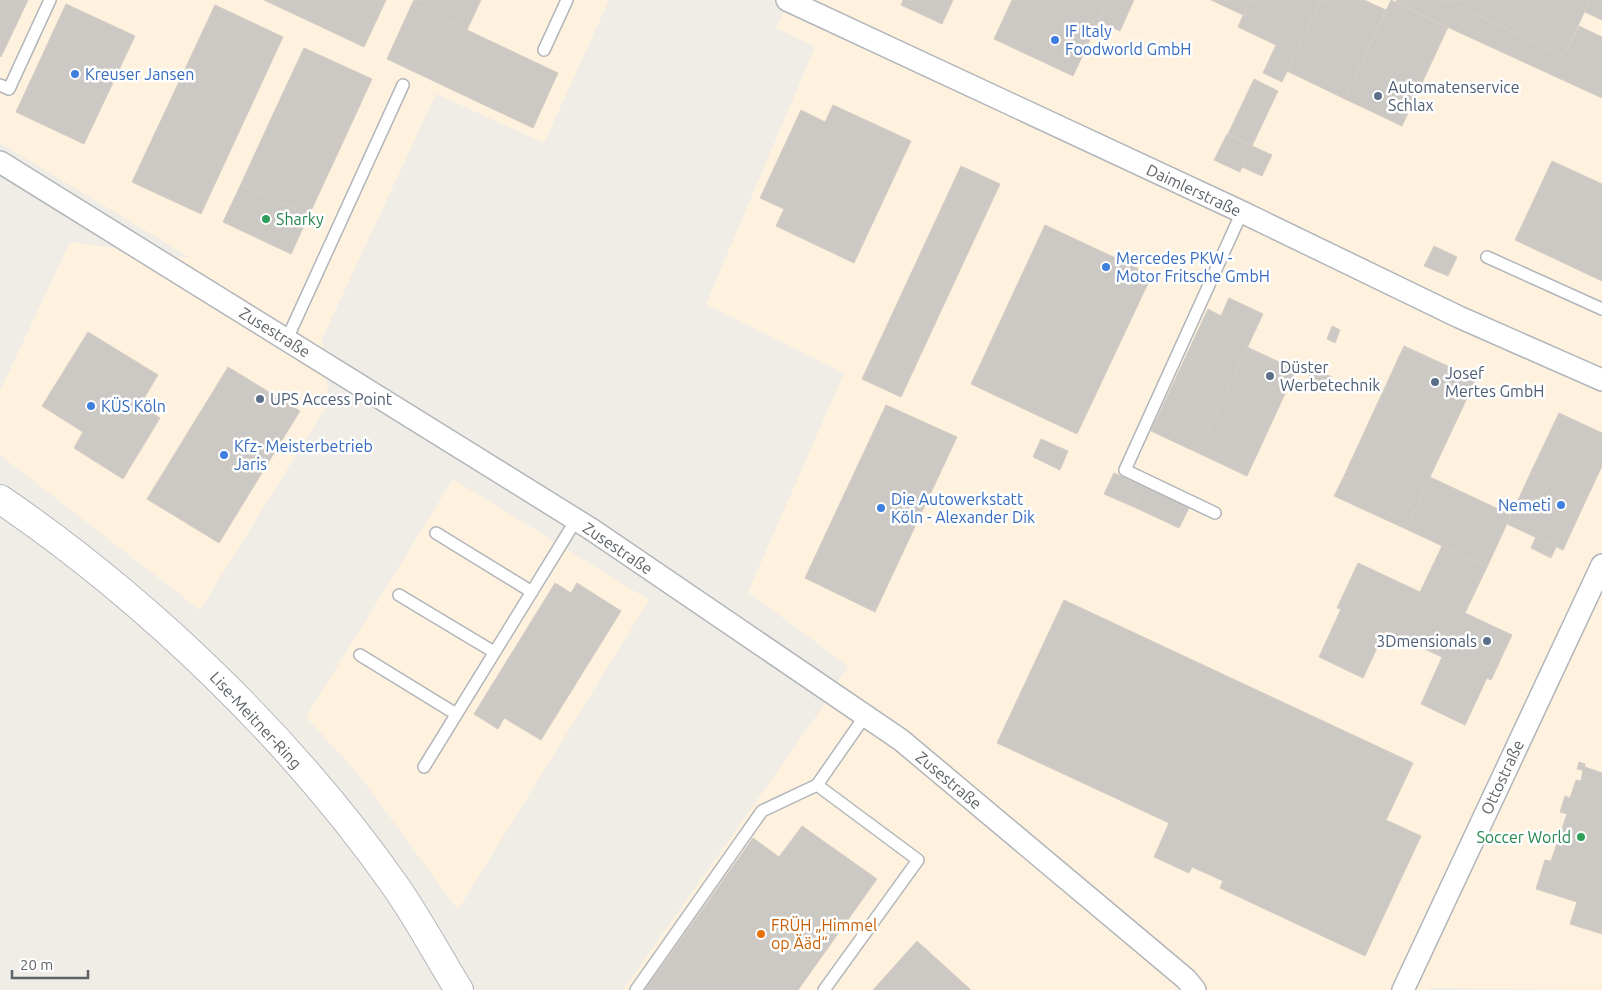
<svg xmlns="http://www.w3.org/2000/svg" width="1602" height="990" viewBox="0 0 1602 990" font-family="Ubuntu,sans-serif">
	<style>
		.commercial { fill: #fef1de }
		.building { fill: #ccc8c4; stroke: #d5cdc5 }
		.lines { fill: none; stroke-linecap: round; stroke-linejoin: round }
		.service-casing { stroke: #b2b5b9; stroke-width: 14 }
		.minor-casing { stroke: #b2b5b9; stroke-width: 24 }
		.secondary-casing { stroke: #b3b7bb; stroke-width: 30 }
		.service { stroke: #fff; stroke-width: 11 }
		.minor { stroke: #fff; stroke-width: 21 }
		.secondary { stroke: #fff; stroke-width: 28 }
		.shop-dot { fill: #3f7fe0; stroke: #fff; stroke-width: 2 }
		.service-dot { fill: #5c6f8a; stroke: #fff; stroke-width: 2 }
		.leisure-dot { fill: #2e9e5b; stroke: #fff; stroke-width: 2 }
		.food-dot { fill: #e8710a; stroke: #fff; stroke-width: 2 }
		.labels { text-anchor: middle; stroke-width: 5; stroke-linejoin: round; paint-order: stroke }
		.shop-label { font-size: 16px; fill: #366cbe; stroke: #fff; text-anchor: start }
		.service-label { font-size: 16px; fill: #4e5e75; stroke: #fff; text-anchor: start }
		.street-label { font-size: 16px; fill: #5e6367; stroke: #fff }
		.leisure-label { font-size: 16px; fill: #27864d; stroke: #fff; text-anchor: start }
		.food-label { font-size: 16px; fill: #c56008; stroke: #fff; text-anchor: start }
	</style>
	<rect width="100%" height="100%" fill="#f0ede7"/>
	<path class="commercial" d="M0,0H609L544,143L414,84L436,94L322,339L329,402L200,610L0,455V391L70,242L191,258L0,143Z
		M790,0H1602V990L1430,988L1429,990H623L817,715L848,666L748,592L844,373L706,304L815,47L776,28Z
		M453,479L649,600L458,910L359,775L306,717Z"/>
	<path class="building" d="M0,0H28L1,57L0,56Z
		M264,0H386L364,47Z
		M414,0H481L467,30L412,4Z
		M903,0H953L942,24L901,5Z
		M1012,0H1109L1073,76L994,39Z
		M1109,0H1134L1120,31L1099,21Z
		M1211,0H1250L1243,15Z
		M1250,0H1321L1282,82L1263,73L1276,45L1238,27Z
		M1321,0H1364L1386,10L1345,99L1287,71Z
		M1391,0L1448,27L1402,126L1345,99Z
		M1397,0H1445L1564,56L1579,26L1602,37V98L1395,3Z
		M1445,0H1590L1564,56Z
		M1590,0H1602V20L1585,12Z
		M66,4L135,36L84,144L16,112Z
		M412,4L558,73L533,128L387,59Z
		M215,5L283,37L201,214L132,182Z
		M304,48L372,79L343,142L275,110Z
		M1254,79L1278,91L1252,146L1228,134Z
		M833,105L911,141L854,263L776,226L784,209L760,198L801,110L825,122Z
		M275,110L343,142L309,215L241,184Z
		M1227,134L1252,146L1240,172L1214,160Z
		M1252,146L1272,155L1262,176L1242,167Z
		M1552,161L1602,184V281L1515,240Z
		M961,166L1000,184L901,397L862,379Z
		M241,184L309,215L291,254L223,222Z
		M1045,225L1152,275L1077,434L971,384Z
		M1434,246L1457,257L1448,276L1424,266Z
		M1229,298L1263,314L1198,453L1151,431L1208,309L1221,316Z
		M1332,326L1340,330L1335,343L1327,339Z
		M88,332L158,375L140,405L160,418L123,479L74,448L83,432L42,406Z
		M1404,346L1476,379L1415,509L1344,476Z
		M1247,347L1296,370L1247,476L1198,453Z
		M228,367L300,411L219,543L147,499Z
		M1313,368L1332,377L1328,387L1308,378Z
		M886,405L957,437L875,612L805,578Z
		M1559,413L1602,433V466L1587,498L1531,472Z
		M1041,439L1068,451L1060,470L1033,457Z
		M1531,472L1587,498L1563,550L1507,524Z
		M1114,473L1144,486L1134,507L1104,494Z
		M1344,476L1415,509L1406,529L1334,496Z
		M1430,477L1511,515L1487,567L1406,529Z
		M1144,486L1189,508L1179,528L1134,507Z
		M1536,537L1556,547L1551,558L1531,548Z
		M1442,546L1487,567L1465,613L1512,635L1491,680L1487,678L1465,725L1421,704L1442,657L1385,631L1363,678L1319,657L1341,609L1337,608L1358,563L1420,592Z
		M555,583L571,593L577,583L621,611L541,740L504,718L498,729L474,714Z
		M1064,600L1413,763L1386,820L1421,836L1365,956L1220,888L1223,881L1192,867L1189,873L1154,857L1169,823L997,743Z
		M1579,762L1585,764V767L1602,773V934L1570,924L1577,902L1536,889L1545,860L1551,861L1567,814L1560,812L1565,796L1570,798L1576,780L1581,781L1583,770L1577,769Z
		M802,826L877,879L798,990H645L753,838L779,857Z
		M917,941L971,990H873Z"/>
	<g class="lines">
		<defs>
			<path id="service" d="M544,50L567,0
				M0,85L9,89L50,0
				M1487,257L1602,309
				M287,339L403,85
				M1215,513L1125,470L1242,212
				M436,533L532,592
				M399,595L494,652
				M360,655L456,714
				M424,767L576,520
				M817,785L918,860L824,990
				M636,990L762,811L817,785L865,716"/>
			<path id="minor" d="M787,0L1242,212L1459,317L1602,380
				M0,162L591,529L901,740L1186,979L1195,990
				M1403,990L1602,565"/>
			<path id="secondary" d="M0,499C148,600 293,740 396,887C419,920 438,956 459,990"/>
		</defs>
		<use href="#service" class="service-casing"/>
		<use href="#minor" class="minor-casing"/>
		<use href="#secondary" class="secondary-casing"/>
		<use href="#service" class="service"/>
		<use href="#minor" class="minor"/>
		<use href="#secondary" class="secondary"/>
	</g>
	<g class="shop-dot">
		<circle cx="1055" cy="40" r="5"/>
		<circle cx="75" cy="74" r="5"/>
		<circle cx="1106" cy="267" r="5"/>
		<circle cx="91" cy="406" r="5"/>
		<circle cx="224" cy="455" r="5"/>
		<circle cx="1561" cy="505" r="5"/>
		<circle cx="881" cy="508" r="5"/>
	</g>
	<g class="service-dot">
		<circle cx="1378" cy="96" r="5"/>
		<circle cx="1270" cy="376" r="5"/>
		<circle cx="1435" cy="382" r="5"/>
		<circle cx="260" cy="399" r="5"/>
		<circle cx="1487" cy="641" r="5"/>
	</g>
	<g class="leisure-dot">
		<circle cx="266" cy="219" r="5"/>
		<circle cx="1581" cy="837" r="5"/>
	</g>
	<circle class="food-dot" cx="761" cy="934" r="5"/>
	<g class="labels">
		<g class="shop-label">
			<text x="1065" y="37">IF Italy<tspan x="1065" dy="18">Foodworld GmbH</tspan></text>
			<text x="85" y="80">Kreuser Jansen</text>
			<text x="1116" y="264">Mercedes PKW -<tspan x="1116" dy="18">Motor Fritsche GmbH</tspan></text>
			<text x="101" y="412">KÜS Köln</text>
			<text x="234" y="452">Kfz- Meisterbetrieb<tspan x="234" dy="18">Jaris</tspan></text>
			<text x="891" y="505">Die Autowerkstatt<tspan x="891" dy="18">Köln - Alexander Dik</tspan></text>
			<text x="1551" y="511" text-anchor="end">Nemeti</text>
		</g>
		<g class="service-label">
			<text x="1388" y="93">Automatenservice<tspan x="1388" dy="18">Schlax</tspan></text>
			<text x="1280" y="373">Düster<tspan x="1280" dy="18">Werbetechnik</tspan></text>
			<text x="1445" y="379">Josef<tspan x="1445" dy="18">Mertes GmbH</tspan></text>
			<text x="270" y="405">UPS Access Point</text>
			<text x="1477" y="647" text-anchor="end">3Dmensionals</text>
		</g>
		<g class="street-label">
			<text transform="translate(1194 190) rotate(25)" y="6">Daimlerstraße</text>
			<text transform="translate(275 332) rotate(32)" y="6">Zusestraße</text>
			<text transform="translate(618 548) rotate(34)" y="6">Zusestraße</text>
			<text transform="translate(256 720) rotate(47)" y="6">Lise-Meitner-Ring</text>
			<text transform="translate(1502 777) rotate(-65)" y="6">Ottostraße</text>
			<text transform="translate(949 780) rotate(40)" y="6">Zusestraße</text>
		</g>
		<g class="leisure-label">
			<text x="276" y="225">Sharky</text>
			<text x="1571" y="843" text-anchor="end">Soccer World</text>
		</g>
		<g class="food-label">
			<text x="771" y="931">FRÜH „Himmel<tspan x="771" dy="18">op Ääd“</tspan></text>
		</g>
	</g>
	<path d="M12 970v8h76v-8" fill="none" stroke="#5e6367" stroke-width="2.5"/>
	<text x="20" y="970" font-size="15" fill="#5e6367" stroke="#ffffff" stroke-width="4" paint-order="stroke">20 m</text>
</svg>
